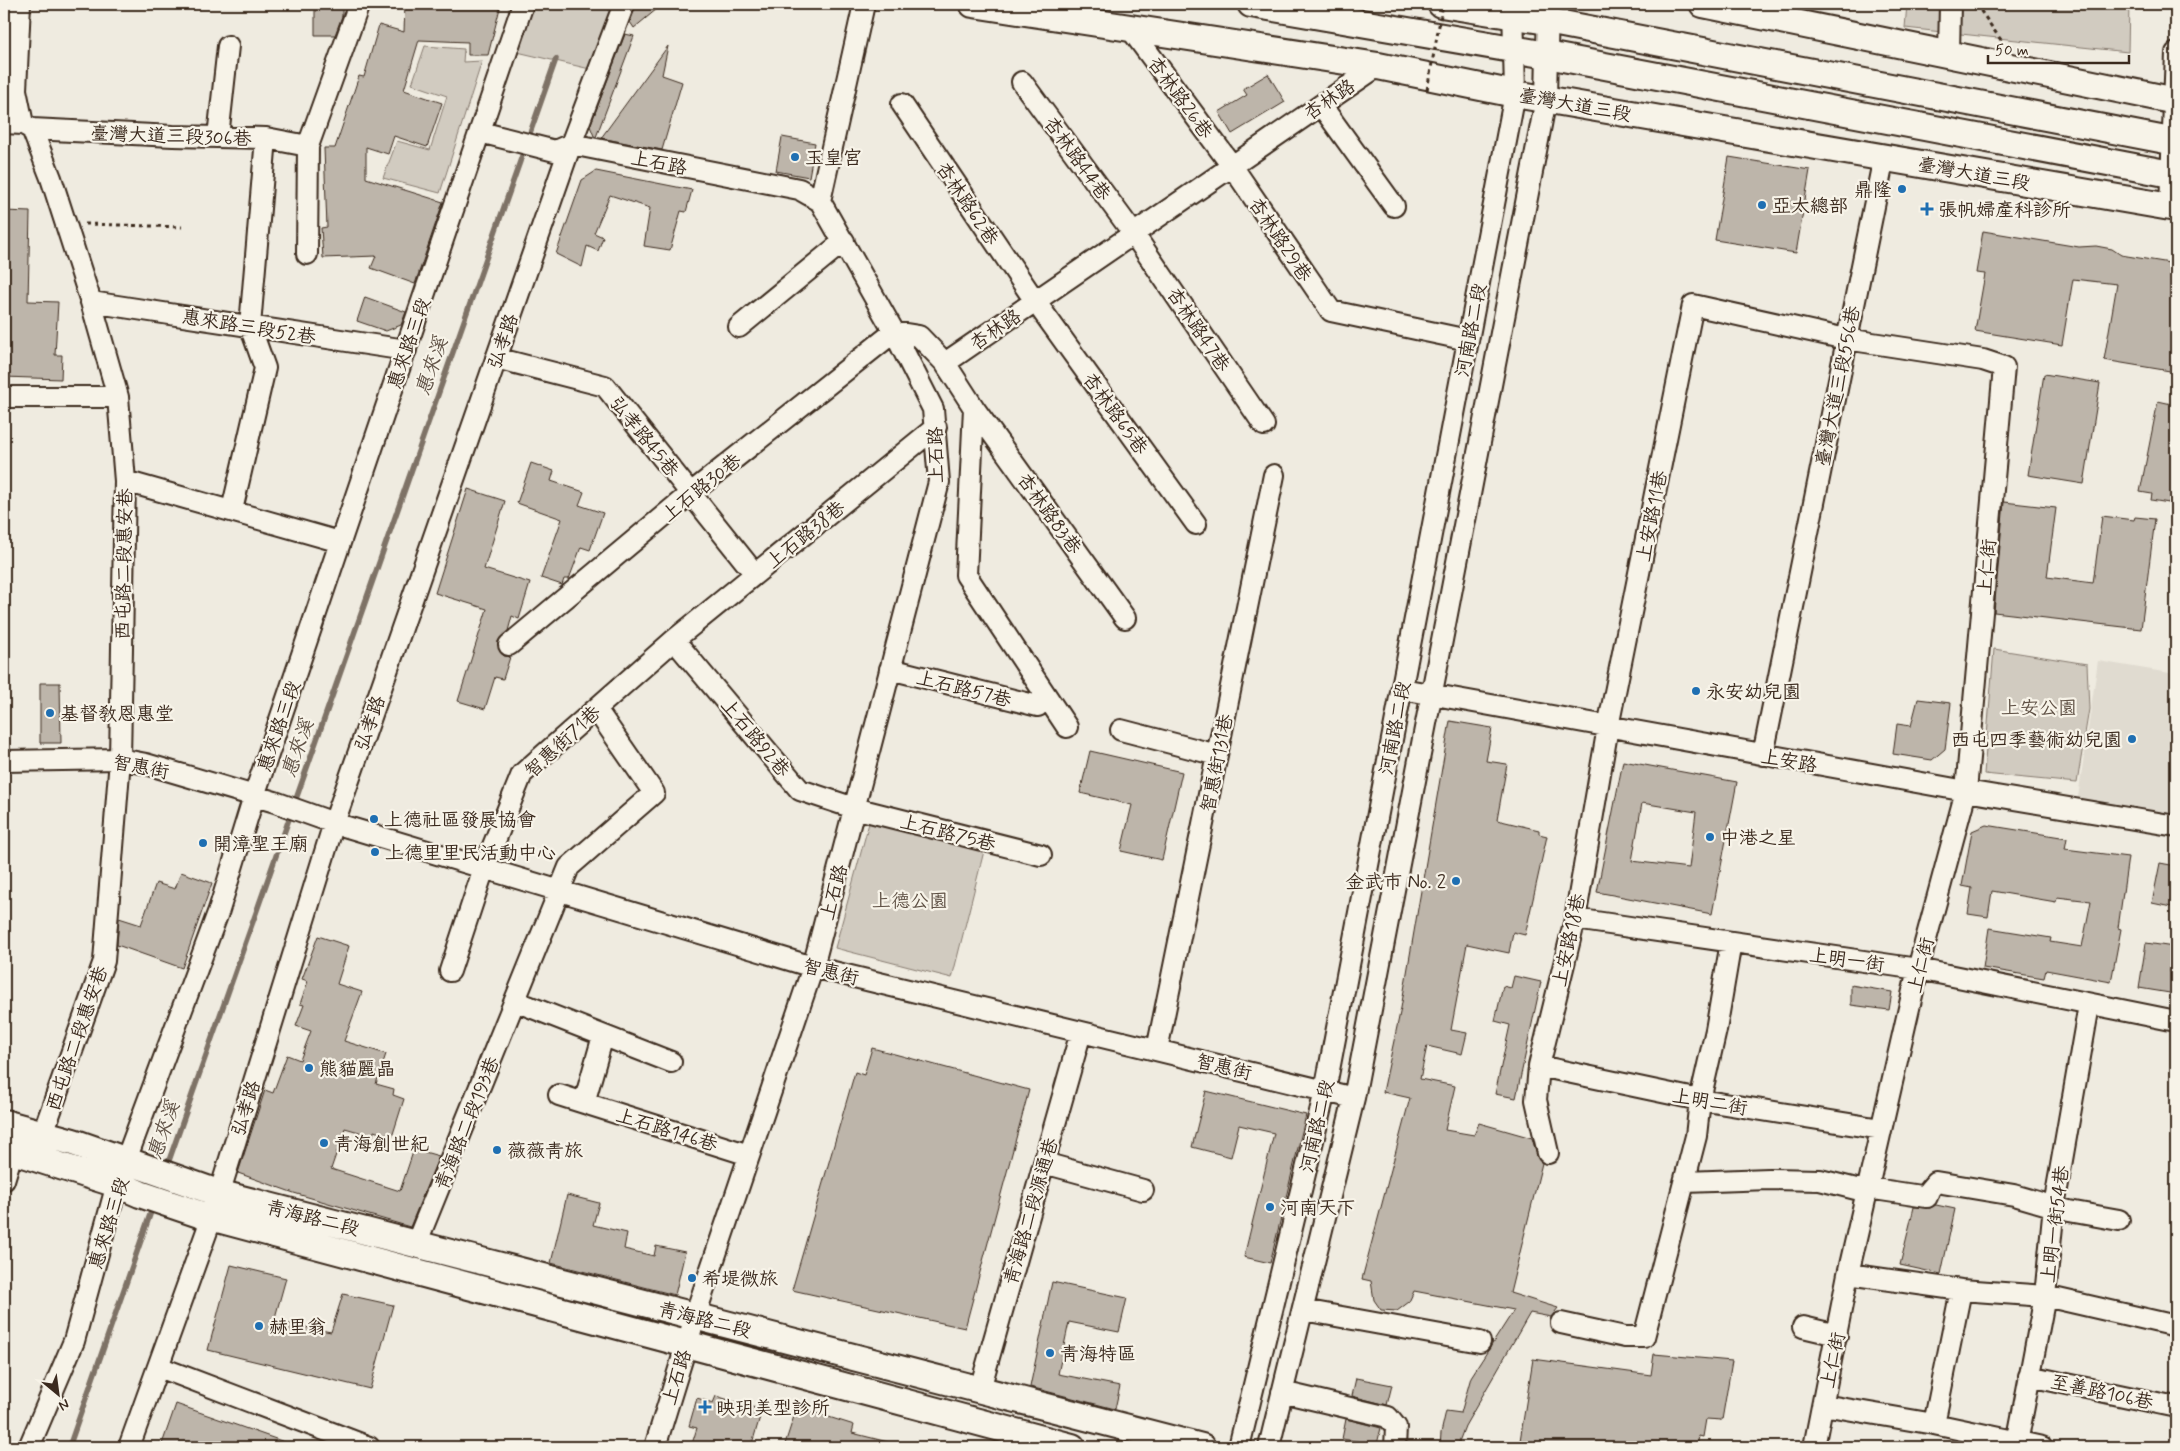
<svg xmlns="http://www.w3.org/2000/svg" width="2180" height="1451" viewBox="0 0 2180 1451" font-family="Mynerve,'LXGW WenKai TC',sans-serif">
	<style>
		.built { fill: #e0dbd0 }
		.green { fill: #d1cbc0; stroke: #867a6f }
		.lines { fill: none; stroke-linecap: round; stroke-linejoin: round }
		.stream { stroke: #7e7266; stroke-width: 5.5 }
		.building { fill: #bdb5aa; stroke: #3b2a1e; fill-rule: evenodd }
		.minor-casing { stroke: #3b2a1e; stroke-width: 24 }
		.major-casing { stroke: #3b2a1e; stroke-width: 30 }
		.path { stroke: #3b2a1e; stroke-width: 3; stroke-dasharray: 4 4; stroke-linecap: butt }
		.minor { stroke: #f7f3e8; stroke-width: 20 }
		.major { stroke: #f7f3e8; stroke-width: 26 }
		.path-bridge { stroke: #3b2a1e; stroke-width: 3; stroke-dasharray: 4 4; stroke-linecap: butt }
		.poi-dot { fill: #1f6fb2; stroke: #f7f3e8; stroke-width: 2 }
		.labels { text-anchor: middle; stroke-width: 4.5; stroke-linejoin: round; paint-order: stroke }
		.street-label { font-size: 19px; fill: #3b2a1e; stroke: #f7f3e8 }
		.poi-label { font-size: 19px; fill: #3b2a1e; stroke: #f7f3e8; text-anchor: start }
		.park-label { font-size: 19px; fill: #605246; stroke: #f7f3e8 }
		.water-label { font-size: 20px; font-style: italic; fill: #625448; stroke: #f7f3e8 }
	</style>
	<rect width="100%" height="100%" fill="#efebe0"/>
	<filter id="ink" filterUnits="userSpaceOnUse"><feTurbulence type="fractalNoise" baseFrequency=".02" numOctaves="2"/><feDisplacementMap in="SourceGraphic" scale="10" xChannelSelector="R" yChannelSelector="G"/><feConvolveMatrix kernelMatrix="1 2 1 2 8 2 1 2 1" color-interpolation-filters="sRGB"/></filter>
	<g filter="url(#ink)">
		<path class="built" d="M2098,661L2176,674V820L2077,804Z"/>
		<path class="green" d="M530,4H615L590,69L513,51Z
			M1907,4H2129L2128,52L1905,28Z
			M425,46L464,49L463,62L482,61L440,193L383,178L397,141L430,150L447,96L412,84Z
			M1994,649L2087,664L2089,709L2077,783L1984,774Z
			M869,823L984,851L952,978L835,948Z"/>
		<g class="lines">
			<path class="stream" d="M166,1169L556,59
				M69,1447L153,1206"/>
		</g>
		<path class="building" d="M315,4H342V16L335,35H315Z
			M405,4H501L488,55H468V42L419,40L404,90L442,103L427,147L394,136L388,154L366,147V178L443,202L415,284L371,268L376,256L323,258L321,228L327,227L324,148H335L359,76L364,77L379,25L404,32Z
			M637,4H663L634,28L630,22Z
			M625,34L634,36L596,137L594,136L590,126Z
			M668,46L662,75L682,82L662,150L601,138Z
			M1268,74L1285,102L1232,134L1219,112L1247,95L1243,89Z
			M782,137L815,143L809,177L776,171Z
			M1729,157L1810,170L1796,253L1715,240Z
			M596,171L692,190L686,212L681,211L670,250L644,246L650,208L610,195L594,233L603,237L598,251L587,246L582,267L556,254L582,180Z
			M4,211L30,212L28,301L58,302L55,355H62L61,379L4,377Z
			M1983,231L2079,247L2096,246L2112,249L2121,255L2176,264V372L2104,360L2117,284L2073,279L2062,345L1975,331L1985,274L1976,273Z
			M365,297L406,312L401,325L386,331L357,321Z
			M2044,374L2100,383L2084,484L2028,475Z
			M2158,401L2176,405V490L2172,489L2169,503L2151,500L2152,494L2140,492Z
			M531,463L554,471L551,481L584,492L579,505L603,513L590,550L581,547L569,579H564L562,585L541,578L562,519L517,503Z
			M468,489L505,501L484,569L530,583L519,619L512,616L508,631L498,641L500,652L504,656L510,657L503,679L495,677L485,709L458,701L487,609L435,593Z
			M2004,502L2056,508L2047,577L2093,583L2102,516L2134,520L2135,517L2155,519L2141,629L1994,612Z
			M40,683H60L61,743H40Z
			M1918,699L1951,703L1945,749L1932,760L1893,754L1897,724L1911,726Z
			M1450,721L1492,728L1486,761L1507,764L1497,820L1539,830V834L1547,836L1525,935L1513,932L1509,953L1467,944L1451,1030L1467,1033L1462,1054L1427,1046L1420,1079L1455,1086L1445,1130L1474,1135L1479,1123L1532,1138L1537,1156L1542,1163L1510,1293L1558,1308L1551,1317L1530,1313L1465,1426L1457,1447H1440L1441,1433L1446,1411L1461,1413L1471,1377L1514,1310L1414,1291L1409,1302L1397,1311L1381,1310L1374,1300L1371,1281L1362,1279L1410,1098L1383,1092L1401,1008Z
			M1090,751L1182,772L1162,860L1121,851L1132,805L1080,793Z
			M1623,761L1737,782L1712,914L1597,892ZM1642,803L1696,812L1689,868L1632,861Z
			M1986,825L2067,838L2065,849L2128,857L2118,928L2121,929L2111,982L2046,970L2044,978L1983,968L1989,928L2051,938L2050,942L2082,947L2091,901L2057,897L2056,902L1992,891L1988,917L1968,914L1972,888L1962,886L1972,831Z
			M2160,863L2176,866V908L2152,903Z
			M181,872L212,883L182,968L117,945L119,918L141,925L156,883L175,889Z
			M318,936L349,946L337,984L362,992L344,1041L386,1054L376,1084L394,1089L393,1095L404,1099L392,1137L374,1131L373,1136L345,1128L331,1169L400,1191L414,1149L439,1156L410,1227L294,1193L238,1173L265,1090L273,1093L287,1055L300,1060L311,1031L296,1026L304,1005L300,1004L308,981L302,979Z
			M2146,943L2174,947L2170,972L2176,973V994L2139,988Z
			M1514,976L1541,982L1516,1098L1495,1094L1510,1025L1495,1021L1503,986L1511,988Z
			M1851,985L1892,992L1889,1010L1851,1005Z
			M872,1048L1029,1090L965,1328L792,1290L855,1072L864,1075Z
			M1206,1091L1306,1115L1270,1263L1244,1257L1274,1133L1239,1125L1231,1157L1192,1147Z
			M567,1195L599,1203L593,1225L627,1233L624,1249L654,1256L656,1246L685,1252L675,1295L551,1263Z
			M1936,1205L1955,1209L1941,1274L1900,1265L1914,1207L1930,1208Z
			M231,1265L286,1278L274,1321L331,1332L343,1294L393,1305L370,1389L208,1350Z
			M1052,1282L1127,1298L1119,1332L1069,1322L1058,1374L1120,1386L1115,1409L1030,1387Z
			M1654,1354L1732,1361L1722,1420L1706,1419L1703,1437L1699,1436L1697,1447H1519L1533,1359L1651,1375Z
			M1356,1378L1392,1385L1387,1405L1352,1396Z
			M716,1396L762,1410L751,1447H691L697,1428L689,1426L697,1398L713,1403Z
			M176,1404L293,1445V1447H161Z
			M797,1407L854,1425L852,1433L888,1442L887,1447H784Z
			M1346,1419L1381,1428L1377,1444L1342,1439Z"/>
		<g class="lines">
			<defs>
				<path id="minor" d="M20,4L16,90L23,124
					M1130,28L1232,166L1331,311L1468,340
					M1949,53L1950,4
					M1022,82L1133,233L1264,425
					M902,104L1035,301L1196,524
					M1321,105L1394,206
					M4,123L23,124L32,129L173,136L266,138L308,146L359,4
					M32,129L51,178L91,302L118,397L125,481L120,759L104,961L43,1133
					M480,132L555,151L571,144L799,189L820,201L894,332L933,409L939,482L813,967L700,1301L655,1447
					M218,137L228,46
					M820,201L864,4
					M2170,207L2176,53
					M307,254L308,146
					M91,302L406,350
					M739,327L844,241
					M496,358L605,386L755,574
					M945,363L1378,66
					M4,397H118
					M974,408L966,575L1067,727
					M125,481L340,542
					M232,510L265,368L250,326L266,138
					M674,640L800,790L854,808L1041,855
					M509,645L691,493L894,332L919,336L945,363L974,408L1125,618
					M890,669L1038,706
					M1402,689L1966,791L2176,826
					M1121,730L1217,755
					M1763,755L1884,157
					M4,761L120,759L146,764L275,802L334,823L813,967L1354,1098
					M1575,919L1918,969L2176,1021
					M450,971L484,868L522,774L674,640L936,427
					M515,1001L671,1062
					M1157,1050L1274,475
					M1539,1066L1700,1100L1881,1129
					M559,1095L749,1155
					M584,1103L603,1036
					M1548,1153L1536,1100L1539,1066L1575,919L1608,727L1693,305L1846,339L1983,360L2004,367L1966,791L1918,969L1848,1274L1814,1447
					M1044,1163L1143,1190
					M4,1180L13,1150
					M1685,1182L1769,1179L1820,1180L1856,1189L1868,1188L1927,1197L1929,1190L1936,1182L2014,1195L2069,1211L2119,1220
					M416,1244L569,867L654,793L596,709
					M1848,1274L1961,1290L2045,1296L2176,1326
					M1303,1310L1480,1342
					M1561,1323L1625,1337H1644L1696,1136L1700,1100L1716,1030L1731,942
					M1803,1327L1837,1335
					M159,1367L369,1447
					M2029,1376L2176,1407
					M980,1389L1081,1032
					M1282,1392L1388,1417L1396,1427L1395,1447
					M1823,1405L1934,1424L2042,1447
					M1934,1424L1961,1290
					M2017,1443L2045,1296L2054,1206L2089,1005
					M29,1447L74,1341L117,1184L219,910L254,796L523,4
					M129,1447L212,1217L334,823L571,144L624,4
					M1239,1447L1325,1091L1515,94L1513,4
					M1269,1447L1354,1098L1546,99L1548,4"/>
				<path id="major" d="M973,4L1378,66L1515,94L2176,208
					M1251,4L1547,55L2176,175
					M1441,4L1547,21L2176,142
					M1703,4L2176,101
					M4,1123L73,1142L218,1193L1202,1447
					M4,1148L117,1184L140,1194L199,1214L1072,1447"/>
			</defs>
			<use href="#minor" class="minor-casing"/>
			<use href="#major" class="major-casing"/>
			<path class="path" d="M1976,4L2003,43
				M85,224L182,227"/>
			<use href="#minor" class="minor"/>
			<use href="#major" class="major"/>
			<path class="path-bridge" d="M1427,90L1443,4"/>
		</g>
	</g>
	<g class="poi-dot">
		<circle cx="795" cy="157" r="5"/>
		<circle cx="1902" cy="189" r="5"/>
		<circle cx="1762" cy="205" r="5"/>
		<path d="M1924.5 201.5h5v5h5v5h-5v5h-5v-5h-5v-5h5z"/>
		<circle cx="1696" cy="691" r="5"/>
		<circle cx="50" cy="713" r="5"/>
		<circle cx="2132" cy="739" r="5"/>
		<circle cx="374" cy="819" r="5"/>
		<circle cx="1710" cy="837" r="5"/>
		<circle cx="203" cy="843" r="5"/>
		<circle cx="375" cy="852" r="5"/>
		<circle cx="1456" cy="881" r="5"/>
		<circle cx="309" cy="1068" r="5"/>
		<circle cx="324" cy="1143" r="5"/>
		<circle cx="497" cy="1150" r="5"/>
		<circle cx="1270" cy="1207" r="5"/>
		<circle cx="692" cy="1278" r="5"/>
		<circle cx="259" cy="1326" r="5"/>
		<circle cx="1050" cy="1353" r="5"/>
		<path d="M702.5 1399.5h5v5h5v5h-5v5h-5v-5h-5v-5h5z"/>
	</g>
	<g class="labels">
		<g class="street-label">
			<text transform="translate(1181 97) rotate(54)" y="7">杏林路26巷</text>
			<text transform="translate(1329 99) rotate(-34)" y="7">杏林路</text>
			<text transform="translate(1575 104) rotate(10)" y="7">臺灣大道三段</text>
			<text transform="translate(171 135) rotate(2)" y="7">臺灣大道三段306巷</text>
			<text transform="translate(1078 158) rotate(54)" y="7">杏林路44巷</text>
			<text transform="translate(659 162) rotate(11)" y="7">上石路</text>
			<text transform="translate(1974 173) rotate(10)" y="7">臺灣大道三段</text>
			<text transform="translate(968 203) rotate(56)" y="7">杏林路62巷</text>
			<text transform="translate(1281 239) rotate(56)" y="7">杏林路29巷</text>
			<text transform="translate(249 326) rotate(9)" y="7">惠來路三段52巷</text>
			<text transform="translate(995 329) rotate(-34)" y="7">杏林路</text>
			<text transform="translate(1199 329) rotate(56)" y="7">杏林路47巷</text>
			<text transform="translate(1470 330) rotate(-79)" y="7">河南路二段</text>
			<text transform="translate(502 341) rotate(-71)" y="7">弘孝路</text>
			<text transform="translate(408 343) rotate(-71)" y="7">惠來路三段</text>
			<text transform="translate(1837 386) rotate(-79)" y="7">臺灣大道三段556巷</text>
			<text transform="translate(1116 413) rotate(54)" y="7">杏林路65巷</text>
			<text transform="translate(645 436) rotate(51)" y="7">弘孝路45巷</text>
			<text transform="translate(935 455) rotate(-91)" y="7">上石路</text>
			<text transform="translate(701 487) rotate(-39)" y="7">上石路30巷</text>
			<text transform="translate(1050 513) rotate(54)" y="7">杏林路83巷</text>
			<text transform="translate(1651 516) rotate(-79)" y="7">上安路11巷</text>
			<text transform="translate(805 534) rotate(-39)" y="7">上石路38巷</text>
			<text transform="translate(123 564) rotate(-89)" y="7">西屯路二段惠安巷</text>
			<text transform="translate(1986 567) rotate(-85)" y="7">上仁街</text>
			<text transform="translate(964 688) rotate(14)" y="7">上石路57巷</text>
			<text transform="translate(369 723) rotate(-71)" y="7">弘孝路</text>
			<text transform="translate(278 726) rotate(-71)" y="7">惠來路三段</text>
			<text transform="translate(1394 728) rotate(-79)" y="7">河南路二段</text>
			<text transform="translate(756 737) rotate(50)" y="7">上石路92巷</text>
			<text transform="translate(562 741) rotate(-43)" y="7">智惠街71巷</text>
			<text transform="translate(1789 760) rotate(10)" y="7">上安路</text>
			<text transform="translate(1216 763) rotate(-79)" y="7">智惠街131巷</text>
			<text transform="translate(141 766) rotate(11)" y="7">智惠街</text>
			<text transform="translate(948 832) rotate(14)" y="7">上石路75巷</text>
			<text transform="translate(833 892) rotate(-75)" y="7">上石路</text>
			<text transform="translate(1568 940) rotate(-78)" y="7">上安路18巷</text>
			<text transform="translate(1847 959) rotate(8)" y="7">上明一街</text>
			<text transform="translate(1920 965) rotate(-76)" y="7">上仁街</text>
			<text transform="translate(831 971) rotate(14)" y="7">智惠街</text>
			<text transform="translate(76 1038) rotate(-71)" y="7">西屯路二段惠安巷</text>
			<text transform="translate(1224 1066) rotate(14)" y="7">智惠街</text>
			<text transform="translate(1710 1101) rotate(10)" y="7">上明二街</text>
			<text transform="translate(245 1108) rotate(-73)" y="7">弘孝路</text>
			<text transform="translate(466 1123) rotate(-68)" y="7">青海路二段193巷</text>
			<text transform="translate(1316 1126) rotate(-77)" y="7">河南路二段</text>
			<text transform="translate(667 1129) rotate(17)" y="7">上石路146巷</text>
			<text transform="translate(1030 1211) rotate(-74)" y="7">青海路二段源通巷</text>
			<text transform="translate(313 1217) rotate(14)" y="7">青海路二段</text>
			<text transform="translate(108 1223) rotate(-73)" y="7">惠來路三段</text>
			<text transform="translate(2054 1224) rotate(-83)" y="7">上明一街54巷</text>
			<text transform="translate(705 1319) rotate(14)" y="7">青海路二段</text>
			<text transform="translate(1832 1360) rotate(-78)" y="7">上仁街</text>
			<text transform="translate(676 1377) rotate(-73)" y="7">上石路</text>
			<text transform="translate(2102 1391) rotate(12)" y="7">至善路106巷</text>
		</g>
		<g class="poi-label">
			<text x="805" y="164">玉皇宮</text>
			<text x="1892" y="196" text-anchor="end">鼎隆</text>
			<text x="1772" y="212">亞太總部</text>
			<text x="1938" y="216">張帆婦產科診所</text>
			<text x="1706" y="698">永安幼兒園</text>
			<text x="60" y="720">基督教恩惠堂</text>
			<text x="2122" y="746" text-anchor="end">西屯四季藝術幼兒園</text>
			<text x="384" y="826">上德社區發展協會</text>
			<text x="1720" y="844">中港之星</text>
			<text x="213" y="850">開漳聖王廟</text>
			<text x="385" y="859">上德里里民活動中心</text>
			<text x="1446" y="888" text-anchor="end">金武市 No. 2</text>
			<text x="319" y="1075">熊貓麗晶</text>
			<text x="334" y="1150">青海創世紀</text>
			<text x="507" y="1157">薇薇青旅</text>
			<text x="1280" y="1214">河南天下</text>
			<text x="702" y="1285">希堤微旅</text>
			<text x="269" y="1333">赫里翁</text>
			<text x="1060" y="1360">青海特區</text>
			<text x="716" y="1414">映玥美型診所</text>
		</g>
		<g class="park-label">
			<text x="2039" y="714">上安公園</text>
			<text x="910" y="907">上德公園</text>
		</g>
		<g class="water-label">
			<text transform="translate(431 366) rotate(-71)" y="7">惠來溪</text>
			<text transform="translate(297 748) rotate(-71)" y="7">惠來溪</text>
			<text transform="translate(163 1130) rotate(-71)" y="7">惠來溪</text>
		</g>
	</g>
	<rect width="2180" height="1451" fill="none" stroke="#f7f3e8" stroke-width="20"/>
	<rect x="10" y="10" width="2160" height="1431" fill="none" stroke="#3b2a1e" stroke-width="2" filter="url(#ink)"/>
	<g transform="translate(58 1394) rotate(151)" stroke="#f7f3e8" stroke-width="4" paint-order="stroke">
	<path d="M0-4L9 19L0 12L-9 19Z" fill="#3b2a1e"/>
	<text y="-8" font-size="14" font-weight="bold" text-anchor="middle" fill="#3b2a1e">N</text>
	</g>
	<path d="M1988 55v8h141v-8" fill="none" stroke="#3b2a1e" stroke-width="2.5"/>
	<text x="1995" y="55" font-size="15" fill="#3b2a1e" stroke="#f7f3e8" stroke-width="4" paint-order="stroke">50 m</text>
</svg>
